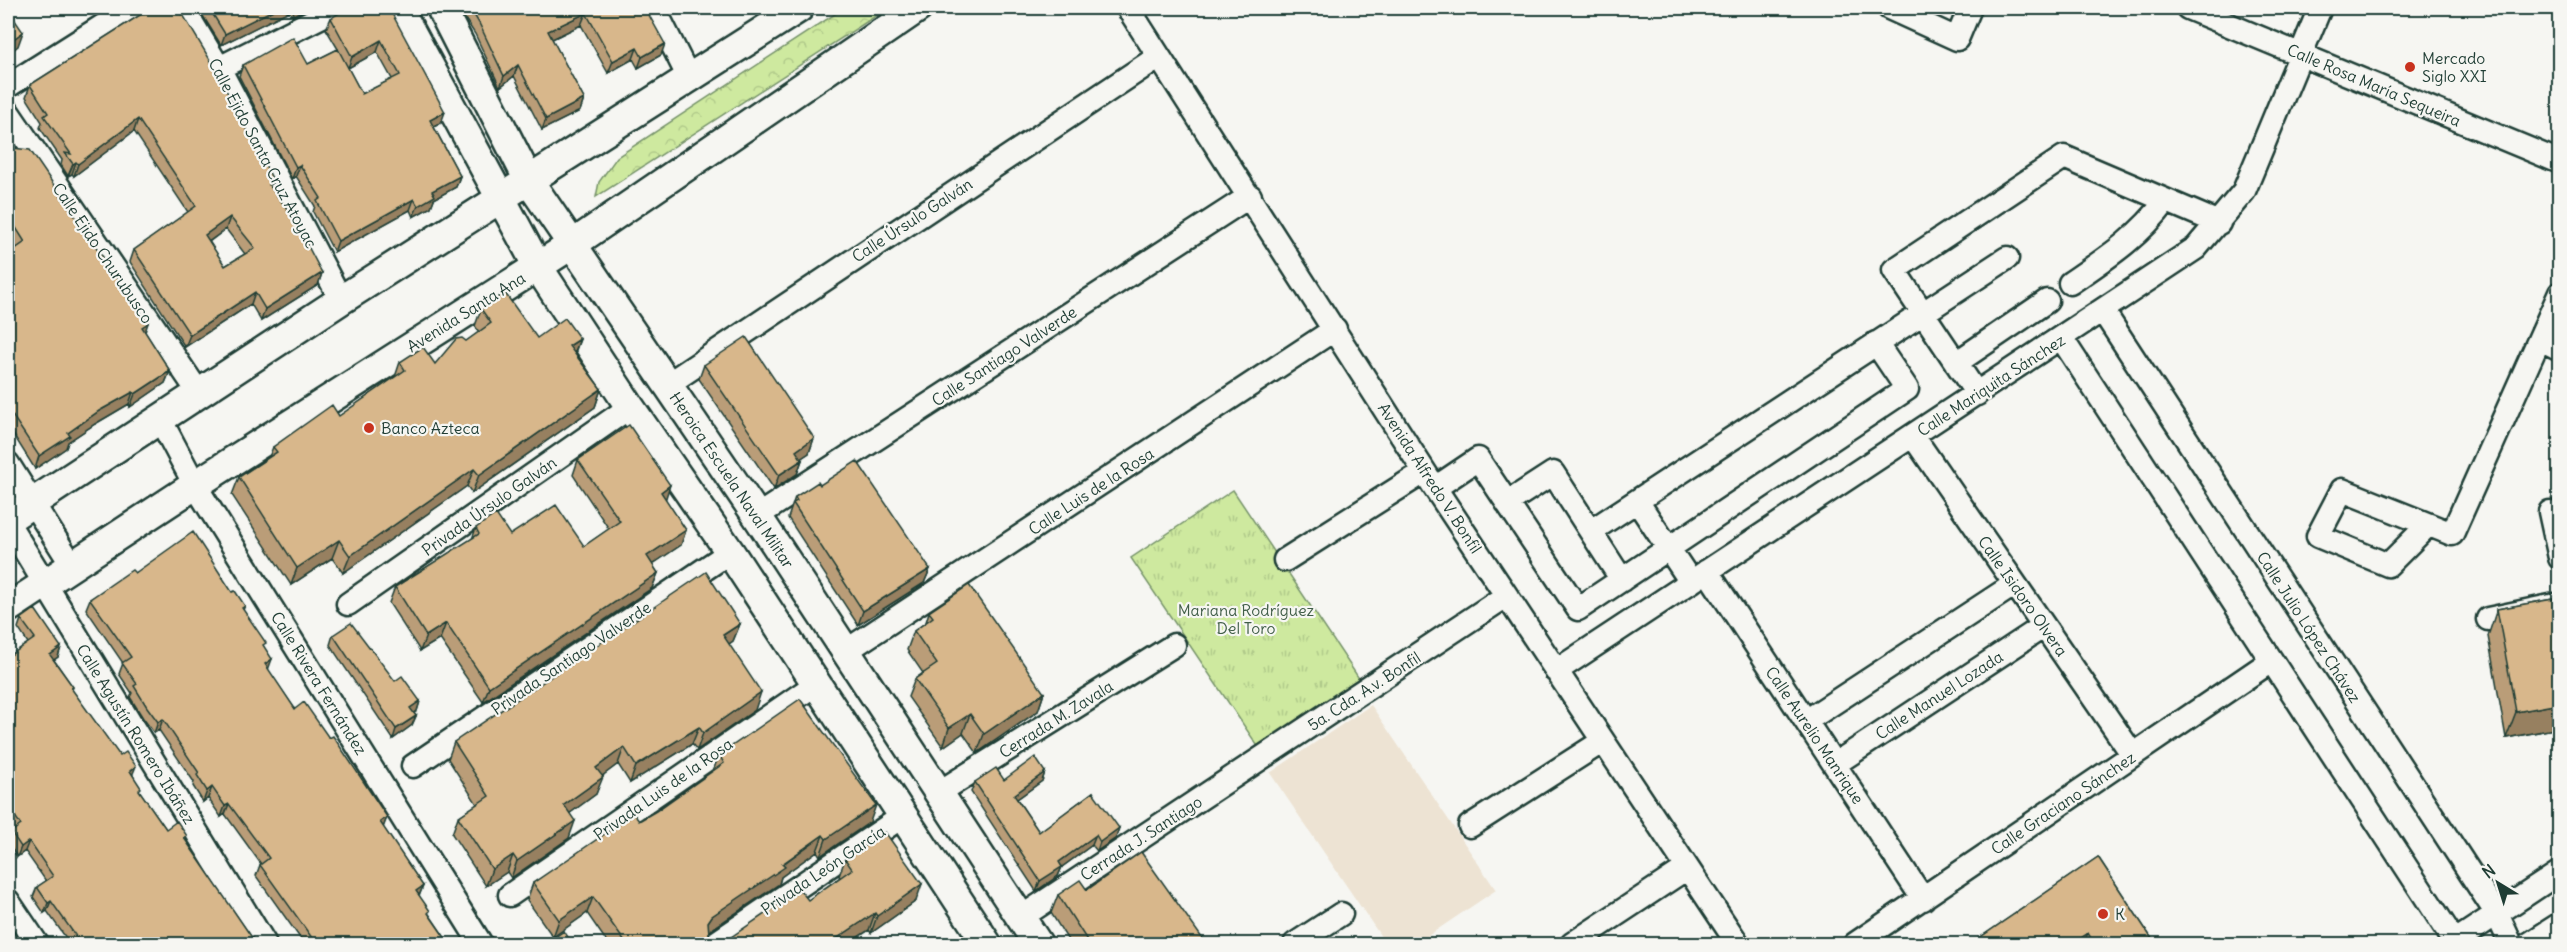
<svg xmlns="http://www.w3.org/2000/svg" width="2567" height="952" viewBox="0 0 2567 952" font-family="Delius,sans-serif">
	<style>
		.built { fill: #ede3d3 }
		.grass { fill: url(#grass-tufts); stroke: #76936a; stroke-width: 1.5 }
		.forest { fill: url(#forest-crowns); stroke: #76936a; stroke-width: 1.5 }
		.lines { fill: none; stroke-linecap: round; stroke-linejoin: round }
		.minor-casing { stroke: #1f3d34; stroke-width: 27 }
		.major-casing { stroke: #1f3d34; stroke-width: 33 }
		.minor { stroke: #f6f6f2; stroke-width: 22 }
		.major { stroke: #f6f6f2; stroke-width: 28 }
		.wall { fill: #ba9d78; stroke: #1f3d34; stroke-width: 1.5; fill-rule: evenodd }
		.shaded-wall { fill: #978061; stroke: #1f3d34; stroke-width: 1.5 }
		.building { fill: #d8b78b; stroke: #1f3d34; stroke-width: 1.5; fill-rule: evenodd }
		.poi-dot { fill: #c8321e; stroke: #f6f6f2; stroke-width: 2 }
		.labels { text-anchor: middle; stroke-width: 4.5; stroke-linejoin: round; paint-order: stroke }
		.poi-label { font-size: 16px; fill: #1f3d34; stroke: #f6f6f2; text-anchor: start }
		.street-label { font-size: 16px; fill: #1f3d34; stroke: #f6f6f2 }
		.park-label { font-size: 16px; fill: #425f49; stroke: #f6f6f2 }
	</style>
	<defs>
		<pattern id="grass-tufts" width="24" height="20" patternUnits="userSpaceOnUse" patternTransform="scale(1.5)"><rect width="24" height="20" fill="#cee99f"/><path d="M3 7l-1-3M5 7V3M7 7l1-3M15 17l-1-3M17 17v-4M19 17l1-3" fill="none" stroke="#b0c98a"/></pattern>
		<pattern id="forest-crowns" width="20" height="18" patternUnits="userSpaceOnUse" patternTransform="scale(1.5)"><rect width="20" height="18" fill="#cee99f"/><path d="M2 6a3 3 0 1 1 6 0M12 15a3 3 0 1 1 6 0" fill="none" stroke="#b0c98a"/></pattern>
	</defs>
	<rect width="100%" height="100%" fill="#f6f6f2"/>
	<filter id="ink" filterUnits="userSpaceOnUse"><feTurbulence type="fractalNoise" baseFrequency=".0167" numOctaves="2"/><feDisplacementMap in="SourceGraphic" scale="12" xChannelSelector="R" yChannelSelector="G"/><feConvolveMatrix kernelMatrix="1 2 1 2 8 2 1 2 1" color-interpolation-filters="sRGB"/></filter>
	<g filter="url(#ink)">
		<path class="built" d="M1371,705L1496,890L1416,944H1386L1270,773Z"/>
		<path class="grass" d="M1233,490L1360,680L1259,748L1131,558Z"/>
		<path class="forest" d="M844,8H888L596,197L599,182L617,157Z"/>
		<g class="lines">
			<defs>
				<path id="minor" d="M183,8L219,68L341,300
					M654,8L690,80
					M1128,8L1435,488L1738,944
					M1889,8L1957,39L1970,8
					M2188,8L2560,162
					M219,68L338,8
					M8,86L131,8
					M8,112L199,393
					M2070,283C2108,257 2138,238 2166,201
					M2103,311L2497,914L2511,944
					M2062,339L2455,942
					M2540,339L2560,349
					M1956,363L2047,301
					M668,384L1158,57
					M1977,394L1894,270L2064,157L2219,223
					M160,419L195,485L481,944
					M1913,436L2133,755
					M8,464L72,565
					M1435,488L1478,459L1578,609L1907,389L1876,343
					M1637,501L1691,582
					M1507,503L1553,473L1622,580
					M2550,512L2560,558
					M757,516L1250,196
					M8,523L265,944
					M2428,525L2388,565L2318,536L2342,490L2452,534L2560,293
					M1591,531L2007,258
					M1285,560L1424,472
					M1707,571L1923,899
					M348,604L630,407
					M2488,619L2560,604
					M846,651L1335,329
					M1556,671L2196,248L2244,191L2320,8
					M1806,721L2015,584
					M1835,764L2044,626
					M413,766L730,552
					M938,793L1174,645
					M1470,826L1603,741
					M510,895L816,684
					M8,901L37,944
					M1020,918L1506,596
					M714,944L903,816
					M1295,944L1341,914
					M1572,944L1687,868
					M1855,944L2271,661
					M2451,944L2560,872
					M2529,944L2560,924"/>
				<path id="major" d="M398,8L538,267L630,407L730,552L987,944
					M441,8L529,181L757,516L1038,944
					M8,519L341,300L799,8
					M8,608L195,485L573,244L918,8"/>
			</defs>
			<use href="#minor" class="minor-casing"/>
			<use href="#major" class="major-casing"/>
			<use href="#minor" class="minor"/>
			<use href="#major" class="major"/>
		</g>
		<path class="wall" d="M151,8L272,189L322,273L318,285L261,321L251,304L185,347L130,262L134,250L188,212L134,131L74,176L72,174L68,176L61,165L62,160L40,128L42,122L26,97L30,85ZM226,229L245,254L225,266L209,242Z
			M198,8H306L292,16L289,11L221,45Z
			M389,8L441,123L434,127L460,176L456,187L434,199L431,207L413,217L410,210L334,252L313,212L315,206L296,176L292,179L239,76L243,65L308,64L338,49L326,29L331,18ZM377,52L392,79L362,94L348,68Z
			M458,8H645L661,55L638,68L633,59L608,73L581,25L552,39L584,99L580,111L542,130L514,76L500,87L475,34Z
			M726,8H739L729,13Z
			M8,139L13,148L145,332L170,371L165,383L130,407L129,404L95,424L68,442L66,448L35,469L8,426V254L16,248L8,234Z
			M481,309L537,338L580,339L575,353L601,389L595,407L472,493L467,486L343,573L332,558L291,585L232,495L239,477L269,457L273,447L339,416L395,377L400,362L435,364L479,332L475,326Z
			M704,365L814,438L809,453L801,458L802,460L797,474L774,489L699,379Z
			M578,460L665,499L686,530L681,545L652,564L658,573L652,588L483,702L440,639L420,651L389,603L395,587L472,539L476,528L510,535L584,546L609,529L573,475Z
			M2559,473V500L2555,484Z
			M820,485L930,569L924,583L858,625L788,518L795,497Z
			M135,573L245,606L243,610L264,647L268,670L295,709L329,738L387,817L383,827L423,886L419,896L429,914L450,945H305L256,876L260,865L261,864L225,814L221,817L208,798L203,802L193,786L194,782L159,730L154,733L143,718L130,697L132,693L119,674L123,663L86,609L90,599Z
			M2559,598V728L2506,738L2488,636L2497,609Z
			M929,612L1044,693L1038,711L977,753L963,733L943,747L908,697L915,679L923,673L907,650L914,631L926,622Z
			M21,619L61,647L58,657L54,660L73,687L72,690L133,775L140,792L166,829L187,836L185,841L257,945H71L47,911L44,913L33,897L37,887L46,881L25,851L17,857L8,843L11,832L13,830L8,822V657L28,643L18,628Z
			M740,624L733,641L729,644L755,710L697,750L692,744L630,783L618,764L602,776L596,794L570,813L569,838L511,878L507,872L486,886L452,834L458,817L477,804L448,759L454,742Z
			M333,635L420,701L417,711L414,713L416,716L412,725L393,739L330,645Z
			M719,755L870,822L820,856L817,851L781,877L779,884L708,932L709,934L715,940L728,939L808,900L840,877L839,876L845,859L916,901L871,933L869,930L846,945H609L587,913L553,937L527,900L533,883L656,811L713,771Z
			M1045,772L1042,781L1017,799L1039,832L1093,792L1116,838L1097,851L1092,845L1062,867L1058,876L1036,891L971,792L975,782L1004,780Z
			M2098,857L2156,945H1969Z
			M1087,890L1207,945H1071L1051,913L1058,895Z"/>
		<path class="shaded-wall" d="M277,8H290L289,11L221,45L225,34Z
			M295,8H306L292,16Z
			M731,8H739L729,13Z
			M586,13L581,25L544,43L548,31Z
			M23,32L18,46L8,54V43Z
			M381,40L377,52L348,68L352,57Z
			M665,44L661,55L638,68L642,57Z
			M637,48L633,59L608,73L613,61Z
			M518,65L514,76L500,87L504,76Z
			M584,99L580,111L542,130L546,119Z
			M445,112L441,123L426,131L430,120Z
			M138,119L134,131L74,176L78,164Z
			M76,162L72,174L68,176L73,164Z
			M300,165L296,176L292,179L296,167Z
			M460,176L456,187L434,199L431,207L413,217L418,206L432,191Z
			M414,199L410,210L334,252L338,241Z
			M230,217L226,229L200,248L205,235Z
			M322,273L318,285L261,321L265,309Z
			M255,292L251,304L185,347L190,335Z
			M148,323L144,335L142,327Z
			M580,339L573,356L569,346Z
			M170,371L165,383L130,407L135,394Z
			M601,389L595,407L472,493L479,475Z
			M133,392L129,404L95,424L68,442L66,448L35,469L39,456L68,433L99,411Z
			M814,438L809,453L791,465L796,451Z
			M802,460L797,474L774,489L779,475Z
			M474,469L467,486L343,573L350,556Z
			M670,485L665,501L661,492Z
			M686,530L681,545L641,572L647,556Z
			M339,540L332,558L291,585L297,568Z
			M930,569L924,583L858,625L863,611Z
			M658,573L652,588L483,702L489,687Z
			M446,623L440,639L420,651L426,636Z
			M740,624L733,641L717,652L723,635Z
			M61,647L58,657L46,665L50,655Z
			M272,659L268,670L265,664Z
			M761,692L755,710L697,750L703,733Z
			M1044,693L1038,711L977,753L984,734Z
			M420,701L417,711L407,718L410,708Z
			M2559,704V728L2506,738L2516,712Z
			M970,714L963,733L943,747L949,728Z
			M416,716L412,725L393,739L396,729Z
			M163,719L159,730L154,733L158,722Z
			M699,727L692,744L630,783L636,766Z
			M624,747L618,764L590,785L596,768Z
			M136,766L132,776L130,771Z
			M1045,772L1042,781L1010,804L1014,795Z
			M603,777L596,794L558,822L564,805Z
			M212,787L208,798L203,802L207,791Z
			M229,804L225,814L221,817L225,806Z
			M876,805L870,822L820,856L826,839Z
			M387,817L383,828L380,822Z
			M575,821L569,838L511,878L517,861Z
			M1119,828L1116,838L1097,851L1100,842Z
			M823,835L817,851L781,877L779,884L706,933L708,922L712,916Z
			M1096,835L1092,845L1062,867L1058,876L1036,891L1040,881L1059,862Z
			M29,841L25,851L17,857L21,847Z
			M513,855L507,872L486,886L492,869Z
			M922,884L916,901L871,933L877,916Z
			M423,886L419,896L416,891Z
			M593,897L587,913L553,937L559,920Z
			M51,901L47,911L44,913L48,903Z
			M875,913L869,930L846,945H827Z
			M2088,933L2083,945H2071Z"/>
		<path class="building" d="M151,8H179L212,63L274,182L269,185L291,214L322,273L265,309L255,292L190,335L134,250L196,206L138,119L78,164L76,162L73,164L65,153L71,154L44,116L48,113L30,85ZM230,217L255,248L225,266L205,235Z
			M209,8H277L225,34Z
			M347,8H389L445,112L430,120L460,176L432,191L435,196L418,206L414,199L338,241L317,201L321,198L300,165L296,167L243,65L293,37L308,64L338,49L362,94L400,75L381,40L352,57L331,18Z
			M470,8H645L665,44L642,57L637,48L613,61L586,13L548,31L584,99L546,119L518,65L504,76L479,23Z
			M8,10L23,32L8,43Z
			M8,139H14L13,148L30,150L148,323L142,327L170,371L135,394L133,392L99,411L68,433L70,436L39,456L8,409L11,407L8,403V254L25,242L8,215Z
			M505,293L537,338L565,318L580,339L569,346L601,389L479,475L474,469L350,556L339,540L297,568L239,477L277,452L273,447L332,405L339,416L405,370L400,362L423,347L435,364L456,339L462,338L466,341L491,323L481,309Z
			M746,337L814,438L796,451L802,460L779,475L704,365Z
			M629,425L670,485L661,492L686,530L647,556L658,573L489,687L446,623L426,636L395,587L479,534L476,528L496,514L510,535L556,505L584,546L620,521L578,460Z
			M857,461L930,569L863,611L793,503L797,501L795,497L818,482L820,485Z
			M193,532L232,592L235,591L245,606L242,608L266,643L263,645L272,659L265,664L295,709L304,702L329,738L333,736L387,817L380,822L423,886L416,891L430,911L428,913L450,945H317L260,865L269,858L229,804L225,806L212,787L207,791L197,775L199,773L163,719L158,722L147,707L134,686L137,684L122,663L131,657L90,599L132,570L135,573Z
			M706,572L740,624L723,635L761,692L703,733L699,727L636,766L624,747L596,768L603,777L564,805L575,821L517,861L513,855L492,869L458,817L489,796L454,742Z
			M969,585L1044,693L984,734L970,714L949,728L915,679L937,664L914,631L933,617L929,612Z
			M2559,598V704L2516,712L2497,609Z
			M35,609L61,647L50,655L73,687L71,688L120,756L126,752L136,766L130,771L141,788L139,790L166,829L177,821L187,836L184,838L257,945H82L51,901L48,903L37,887L53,876L29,841L21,847L11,832L21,825L8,806V657L35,638L21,619Z
			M351,623L395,681L402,676L420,701L410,708L416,716L396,729L333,635Z
			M800,699L876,805L826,839L823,835L782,864L785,867L712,916L708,922L709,934L715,940L728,939L800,890L808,900L852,869L845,859L885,832L922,884L877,916L875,913L827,945H627L593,897L559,920L533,883L634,814L639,821L656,811L724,763L719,755Z
			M1035,757L1045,772L1014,795L1039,832L1093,792L1119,828L1100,842L1096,835L1059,862L1062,867L1040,881L975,782L996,768L1004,780Z
			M1141,852L1207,945H1090L1058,895L1080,880L1087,890Z
			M2098,857L2156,945H2095L2088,933L2071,945H1969Z
			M564,931L573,945H544Z"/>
	</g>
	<g class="poi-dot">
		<circle cx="2410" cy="67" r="6"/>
		<circle cx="369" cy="428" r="6"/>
		<circle cx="2103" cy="914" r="6"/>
	</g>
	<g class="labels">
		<g class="poi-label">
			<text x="2422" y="64">Mercado<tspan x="2422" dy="18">Siglo XXI</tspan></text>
			<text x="381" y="434">Banco Azteca</text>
			<text x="2115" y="920">K</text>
		</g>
		<g class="street-label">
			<text transform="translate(2374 85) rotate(23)" y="6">Calle Rosa María Sequeira</text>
			<text transform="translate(263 153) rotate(62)" y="6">Calle Ejido Santa Cruz Atoyac</text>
			<text transform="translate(912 220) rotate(-33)" y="6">Calle Úrsulo Galván</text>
			<text transform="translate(103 253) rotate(56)" y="6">Calle Ejido Churubusco</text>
			<text transform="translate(466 312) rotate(-32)" y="6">Avenida Santa Ana</text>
			<text transform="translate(1004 356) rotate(-33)" y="6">Calle Santiago Valverde</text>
			<text transform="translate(1991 385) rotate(-33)" y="6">Calle Mariquita Sánchez</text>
			<text transform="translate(1430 478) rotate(57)" y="6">Avenida Alfredo V. Bonfil</text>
			<text transform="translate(732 480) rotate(56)" y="6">Heroica Escuela Naval Militar</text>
			<text transform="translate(1091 491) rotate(-33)" y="6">Calle Luis de la Rosa</text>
			<text transform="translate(489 506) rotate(-35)" y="6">Privada Úrsulo Galván</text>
			<text transform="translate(2023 596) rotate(55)" y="6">Calle Isidoro Olvera</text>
			<text transform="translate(2309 627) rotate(57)" y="6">Calle Julio López Chávez</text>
			<text transform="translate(571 658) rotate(-34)" y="6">Privada Santiago Valverde</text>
			<text transform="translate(319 683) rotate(58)" y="6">Calle Rivera Fernández</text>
			<text transform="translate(1364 691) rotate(-33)" y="6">5a. Cda. A.v. Bonfil</text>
			<text transform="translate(1939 695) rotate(-33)" y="6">Calle Manuel Lozada</text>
			<text transform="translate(1056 719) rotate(-32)" y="6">Cerrada M. Zavala</text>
			<text transform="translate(136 734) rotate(58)" y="6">Calle Agustín Romero Ibáñez</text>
			<text transform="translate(1815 735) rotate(56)" y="6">Calle Aurelio Manrique</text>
			<text transform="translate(663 789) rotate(-35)" y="6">Privada Luis de la Rosa</text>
			<text transform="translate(2063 803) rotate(-34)" y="6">Calle Graciano Sánchez</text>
			<text transform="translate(1141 838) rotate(-33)" y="6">Cerrada J. Santiago</text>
			<text transform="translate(823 870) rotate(-34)" y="6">Privada León García</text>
		</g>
		<g class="park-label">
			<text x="1246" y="616">Mariana Rodríguez<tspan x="1246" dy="18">Del Toro</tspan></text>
		</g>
	</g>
	<rect width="2567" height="952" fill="none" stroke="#f6f6f2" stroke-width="30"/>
	<rect x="15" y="15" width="2537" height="922" fill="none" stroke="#1f3d34" stroke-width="2" filter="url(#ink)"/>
	<g transform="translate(2498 883) rotate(322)" stroke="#f6f6f2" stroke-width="4.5" paint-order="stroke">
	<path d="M0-4.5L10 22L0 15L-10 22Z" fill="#1f3d34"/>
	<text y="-9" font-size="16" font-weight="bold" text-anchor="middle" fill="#1f3d34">N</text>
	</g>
</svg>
